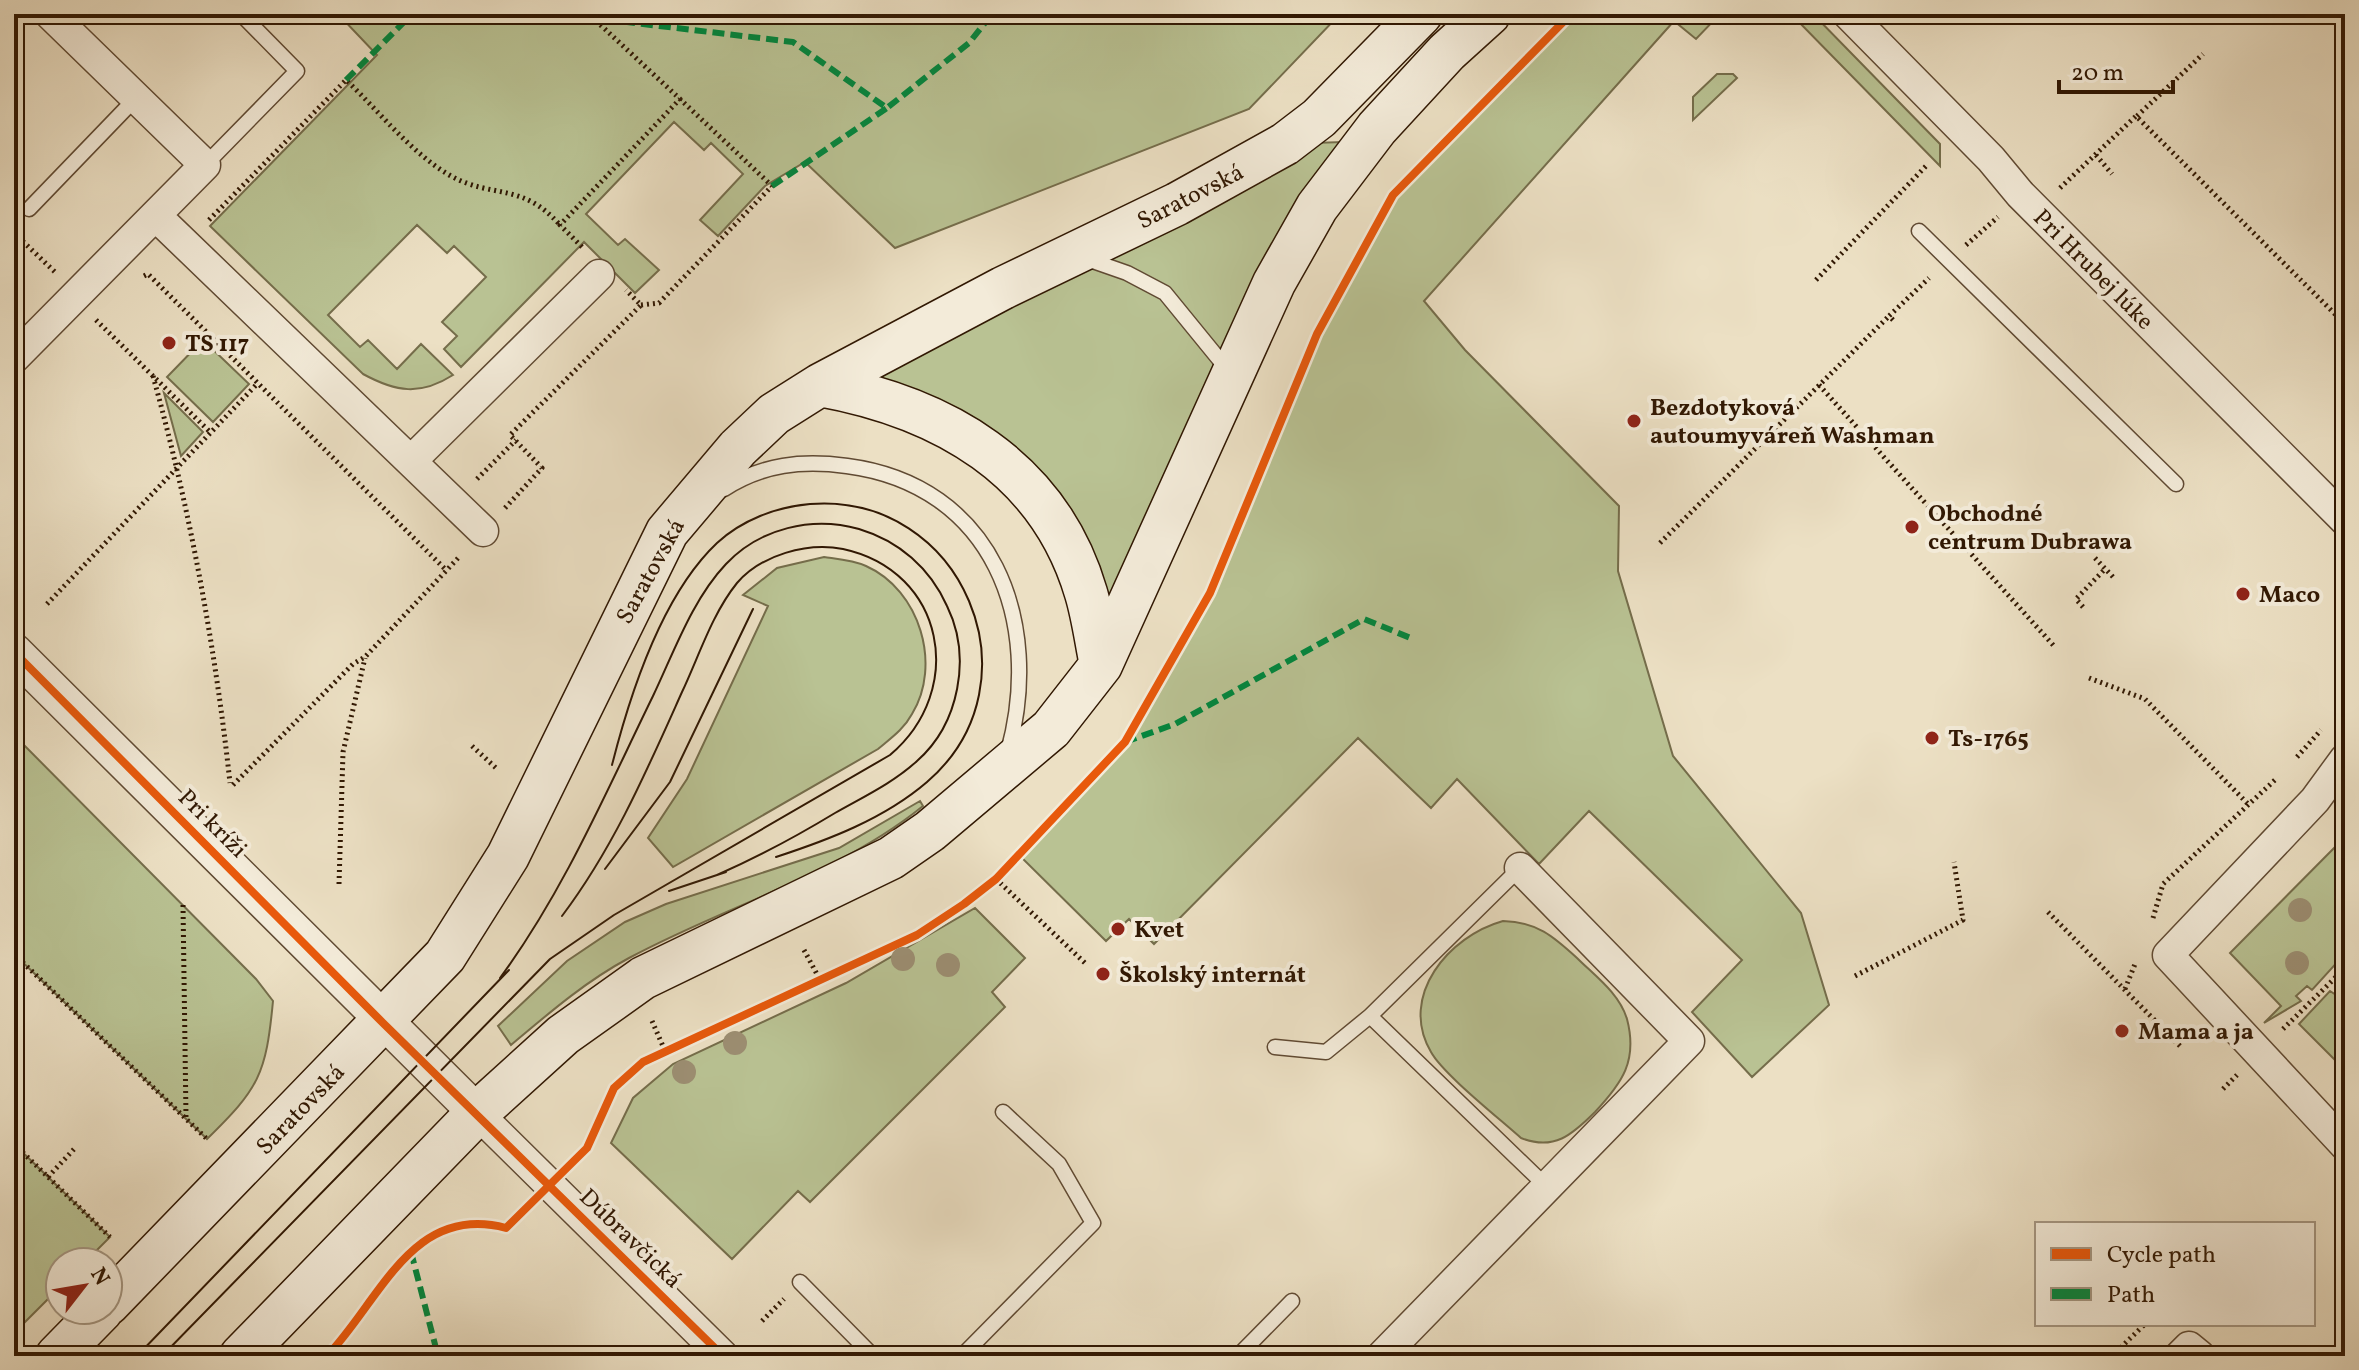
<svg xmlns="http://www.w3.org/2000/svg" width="2359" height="1370" viewBox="0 0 2359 1370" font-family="Vollkorn,serif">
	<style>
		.green { fill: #b9c293; stroke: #756d4b; stroke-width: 2 }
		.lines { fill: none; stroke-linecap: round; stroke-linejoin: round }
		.service-casing { stroke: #604a33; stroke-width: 17 }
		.minor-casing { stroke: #604a33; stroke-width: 33 }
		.tertiary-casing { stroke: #604a33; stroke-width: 39 }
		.secondary-casing { stroke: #311803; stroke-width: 45 }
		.path { stroke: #311803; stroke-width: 5; stroke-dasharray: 2 4; stroke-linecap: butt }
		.service { stroke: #f3ebd9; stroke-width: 14 }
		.minor { stroke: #f3ebd9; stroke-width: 30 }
		.tertiary { stroke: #f3ebd9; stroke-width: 36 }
		.secondary { stroke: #f3ebd9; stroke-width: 42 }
		.tram { stroke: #311803; stroke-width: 2 }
		.quiet { stroke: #00873e; stroke-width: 6; stroke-dasharray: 12 6; stroke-linecap: butt }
		.cycleway-casing { stroke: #f3ebd9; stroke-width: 13 }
		.cycleway { stroke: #e8590c; stroke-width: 8 }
		.tree { fill: #9c8e72 }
		.poi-dot { fill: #8f2418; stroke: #f3ebd9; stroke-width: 3 }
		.labels { text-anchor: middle; stroke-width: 8; stroke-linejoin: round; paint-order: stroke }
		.street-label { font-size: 24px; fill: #311803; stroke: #f3ebd9 }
		.poi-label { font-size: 24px; font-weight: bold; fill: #311803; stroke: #f3ebd9; text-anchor: start }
	</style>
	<rect width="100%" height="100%" fill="#ece0c4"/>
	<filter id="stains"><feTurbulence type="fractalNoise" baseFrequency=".0025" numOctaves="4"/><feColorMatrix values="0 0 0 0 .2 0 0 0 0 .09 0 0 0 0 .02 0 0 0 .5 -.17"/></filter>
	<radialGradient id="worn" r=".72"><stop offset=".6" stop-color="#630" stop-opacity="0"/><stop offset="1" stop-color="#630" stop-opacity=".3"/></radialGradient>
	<path class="green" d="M338,14H1340L1249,109L895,248L805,162L765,186L718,236L700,220L743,174L711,143L704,150L674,122L586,214L618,245L625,239L659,270L635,293L584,242L461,367L444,349L457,336L442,322L486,277L454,246L447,253L417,225L328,315L360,347L368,340L397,369L421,344L453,375C420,396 396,392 363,374L210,226L377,55Z
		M1571,14H1720L1696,39L1674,21L1424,301L1465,350L1619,506L1618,571L1673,756L1801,913L1829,1005L1752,1077L1692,1012L1742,960L1589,811L1539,864L1457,779L1431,808L1358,738L1154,944L1129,919L1106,941L1019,855L1125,742L1210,593L1317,334L1393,195Z
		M1791,14H1813L1940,144V166Z
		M1717,74H1733L1737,78L1693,120V97Z
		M1342,142L1101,665L1022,484L820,385L1285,144Z
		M203,340L249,384L213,422L167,377Z
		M164,393L203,432L181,456Z
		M824,557C838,559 853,560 866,566C920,590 942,665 912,714C904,729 891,738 878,749L673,867L648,838L687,779L768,606L743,595L777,568Z
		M14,735L256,979L273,1001C266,1075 259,1088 207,1139L14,954Z
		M920,801L923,806C838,875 725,906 629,958C586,981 549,1013 511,1045L498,1026L567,961L625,922L666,904L839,848Z
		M2345,837V941L2336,953L2342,957L2312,990L2307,986L2296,996L2301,1001L2264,1023L2281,1006L2230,953Z
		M975,908L1025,958L992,992L1005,1007L810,1202L798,1191L732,1259L611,1143L633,1098L673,1064L846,983Z
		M1503,921C1537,922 1553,936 1577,958C1595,976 1619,993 1627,1019C1638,1061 1622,1083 1595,1112C1572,1135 1554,1151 1521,1138C1500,1119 1443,1074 1431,1052C1398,996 1449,936 1503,921Z
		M2330,991L2345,1001V1070L2299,1024Z
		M14,1144L110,1237L85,1262H60V1287L14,1333Z"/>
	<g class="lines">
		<defs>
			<path id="service" d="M205,165L297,71L241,14
				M29,209L136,98
				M1919,231L2176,484
				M1084,258L1127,273L1165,293L1227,369
				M724,489C763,464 802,460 847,466C993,485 1044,621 1008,752
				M1520,868L1370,1016L1547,1187
				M1275,1047L1326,1052L1370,1016
				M800,1282L873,1356
				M962,1356L1093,1223L1059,1164L1003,1112
				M1238,1356L1292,1301"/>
			<path id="minor" d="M1848,14L1991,159L2020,194L2345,520
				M156,216L483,531
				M14,358L205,165L50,14
				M412,460L599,275
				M2345,759L2315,800L2168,955L2345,1145
				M477,1113L723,1356
				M1382,1356L1689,1041L1520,868
				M2180,1356L2189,1347L2200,1356"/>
			<path id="tertiary" d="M14,652L477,1113"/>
			<path id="secondary" d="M820,385C942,407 1049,467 1086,593C1093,616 1096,641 1101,665
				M108,1304L445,956L508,856L667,532L738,448L774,414L820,385L1003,288L1177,204L1285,144L1319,118L1421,14
				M57,1356L102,1310
				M241,1356L477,1113L563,1035L643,978L891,858L930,831L1051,729L1101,665L1274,283L1317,207L1377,128L1447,52L1489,14"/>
		</defs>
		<use href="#service" class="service-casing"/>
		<use href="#minor" class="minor-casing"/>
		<use href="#tertiary" class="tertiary-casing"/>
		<use href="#secondary" class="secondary-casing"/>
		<path class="path" d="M2137,116L2203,54
			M2096,155L2112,174
			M2060,188L2136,116L2345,324
			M209,220L346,80C379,111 412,154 451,176C493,199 522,182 560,225
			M14,233L55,272
			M1966,245L1998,217
			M582,247L560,225L680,99L593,18
			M144,276L148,274L446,570
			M1816,280L1927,165
			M641,305L659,303L772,186L680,99
			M96,320L211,433
			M1893,320L1889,316L1929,278
			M153,376C190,510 215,645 230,783
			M1819,385L2054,646
			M477,479L516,440
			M505,508L542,468L510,435L641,305L626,290
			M1660,543L1889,316
			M2095,558L2114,578
			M47,604L258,383
			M2083,607L2076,599L2105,569
			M2089,678L2145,699L2249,805
			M472,746L496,768
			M2297,757L2321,730
			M233,785L353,664L365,657L460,556
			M996,879L1085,963
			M339,884L343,752L365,658
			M183,905L186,1117
			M2048,912L2182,1048
			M2153,918L2163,884L2276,779
			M804,950L819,978
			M14,954L207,1139
			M1855,976L1963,920L1954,862
			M2125,989L2135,964
			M652,1021L665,1051
			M2283,1029L2338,975L2345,964
			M2223,1089L2237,1075
			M14,1144L110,1237
			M48,1177L75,1148
			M762,1321L784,1299
			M2112,1356L2145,1324"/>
		<use href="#service" class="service"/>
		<use href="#minor" class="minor"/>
		<use href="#tertiary" class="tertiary"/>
		<use href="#secondary" class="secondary"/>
		<path class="tram" d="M612,765C630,694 662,595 717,543C742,520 776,507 810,504C962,492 1043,682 927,782C884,819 828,840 776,857
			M605,869L670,782L753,609
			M669,891L726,872
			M500,978C564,891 606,792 653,696C674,652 692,600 726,564C760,528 812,516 859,529C899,541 930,568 947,606C972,657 959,724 917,761C893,783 863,797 835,813C797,836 758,857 717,875
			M137,1356L509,970
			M162,1356L550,959L614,915L890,755C967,690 945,571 843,549C807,542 761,555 737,583C712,614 699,656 682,692C647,770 614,847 562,916"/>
		<path class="quiet" d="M589,14L593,18L793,42L887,108L969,43L992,14
			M346,80L412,14
			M772,186L887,108
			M1125,742L1175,724L1364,619L1413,639
			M411,1252L438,1356"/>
		<defs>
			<path id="cycleway" d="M14,652L383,1023L723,1356
				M327,1356C380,1301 412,1203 506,1228L587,1148L614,1088L643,1062L917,935L964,904L996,879L1125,742L1210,593L1317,334L1393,195L1571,14"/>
		</defs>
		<use href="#cycleway" class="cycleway-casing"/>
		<use href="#cycleway" class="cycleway"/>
	</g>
	<g class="tree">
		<circle cx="2300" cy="910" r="12"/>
		<circle cx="903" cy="959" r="12"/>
		<circle cx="2297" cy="963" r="12"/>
		<circle cx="948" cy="965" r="12"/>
		<circle cx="735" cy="1043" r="12"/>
		<circle cx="684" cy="1072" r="12"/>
	</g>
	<g class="poi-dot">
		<circle cx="169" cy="343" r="8"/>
		<circle cx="1634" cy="421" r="8"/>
		<circle cx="1912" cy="527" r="8"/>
		<circle cx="2243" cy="594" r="8"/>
		<circle cx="1932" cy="738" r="8"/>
		<circle cx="1118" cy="929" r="8"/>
		<circle cx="1103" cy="974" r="8"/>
		<circle cx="2122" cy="1031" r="8"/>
	</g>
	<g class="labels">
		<g class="street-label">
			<text transform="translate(1190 196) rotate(-27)" y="8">Saratovská</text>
			<text transform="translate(2094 269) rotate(45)" y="8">Pri Hrubej lúke</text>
			<text transform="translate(650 571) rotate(-61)" y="8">Saratovská</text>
			<text transform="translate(213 823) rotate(45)" y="8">Pri kríži</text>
			<text transform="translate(300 1109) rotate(-46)" y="8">Saratovská</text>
			<text transform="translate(631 1238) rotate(44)" y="8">Dúbravčická</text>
		</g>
		<g class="poi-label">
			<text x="185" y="351">TS 117</text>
			<text x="1650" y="415">Bezdotyková<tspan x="1650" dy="28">autoumyváreň Washman</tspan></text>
			<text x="1928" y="521">Obchodné<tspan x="1928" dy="28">centrum Dubrawa</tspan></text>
			<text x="2259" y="602">Maco</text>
			<text x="1948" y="746">Ts-1765</text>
			<text x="1134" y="937">Kvet</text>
			<text x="1119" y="982">Školský internát</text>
			<text x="2138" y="1039">Mama a ja</text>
		</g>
	</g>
	<rect width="2359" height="1370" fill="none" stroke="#ece0c4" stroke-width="48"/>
	<rect x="16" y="16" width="2327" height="1338" fill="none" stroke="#311803" stroke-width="4"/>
	<rect x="24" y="24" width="2311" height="1322" fill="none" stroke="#311803" stroke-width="2"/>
	<rect x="2035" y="1222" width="280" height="104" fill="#f3ebd9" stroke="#a59783" stroke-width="2"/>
	<rect x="2051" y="1248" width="40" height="12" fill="#e8590c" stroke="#a59783" stroke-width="2"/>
	<text x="2107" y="1262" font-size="24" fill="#311803">Cycle path</text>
	<rect x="2051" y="1288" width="40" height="12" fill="#00873e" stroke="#a59783" stroke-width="2"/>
	<text x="2107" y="1302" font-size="24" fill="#311803">Path</text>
	<g transform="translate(84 1286) rotate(59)"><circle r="38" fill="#f3ebd9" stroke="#a59783" stroke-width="2"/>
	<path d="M0-6L14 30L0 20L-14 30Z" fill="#8f2418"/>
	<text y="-12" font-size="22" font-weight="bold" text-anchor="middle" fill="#311803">N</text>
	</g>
	<path d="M2059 80v12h114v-12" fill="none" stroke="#311803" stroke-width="4"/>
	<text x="2071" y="80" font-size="24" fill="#311803" stroke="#f3ebd9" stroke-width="6" paint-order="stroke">20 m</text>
	<rect width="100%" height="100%" filter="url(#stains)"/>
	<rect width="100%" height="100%" fill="url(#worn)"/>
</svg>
